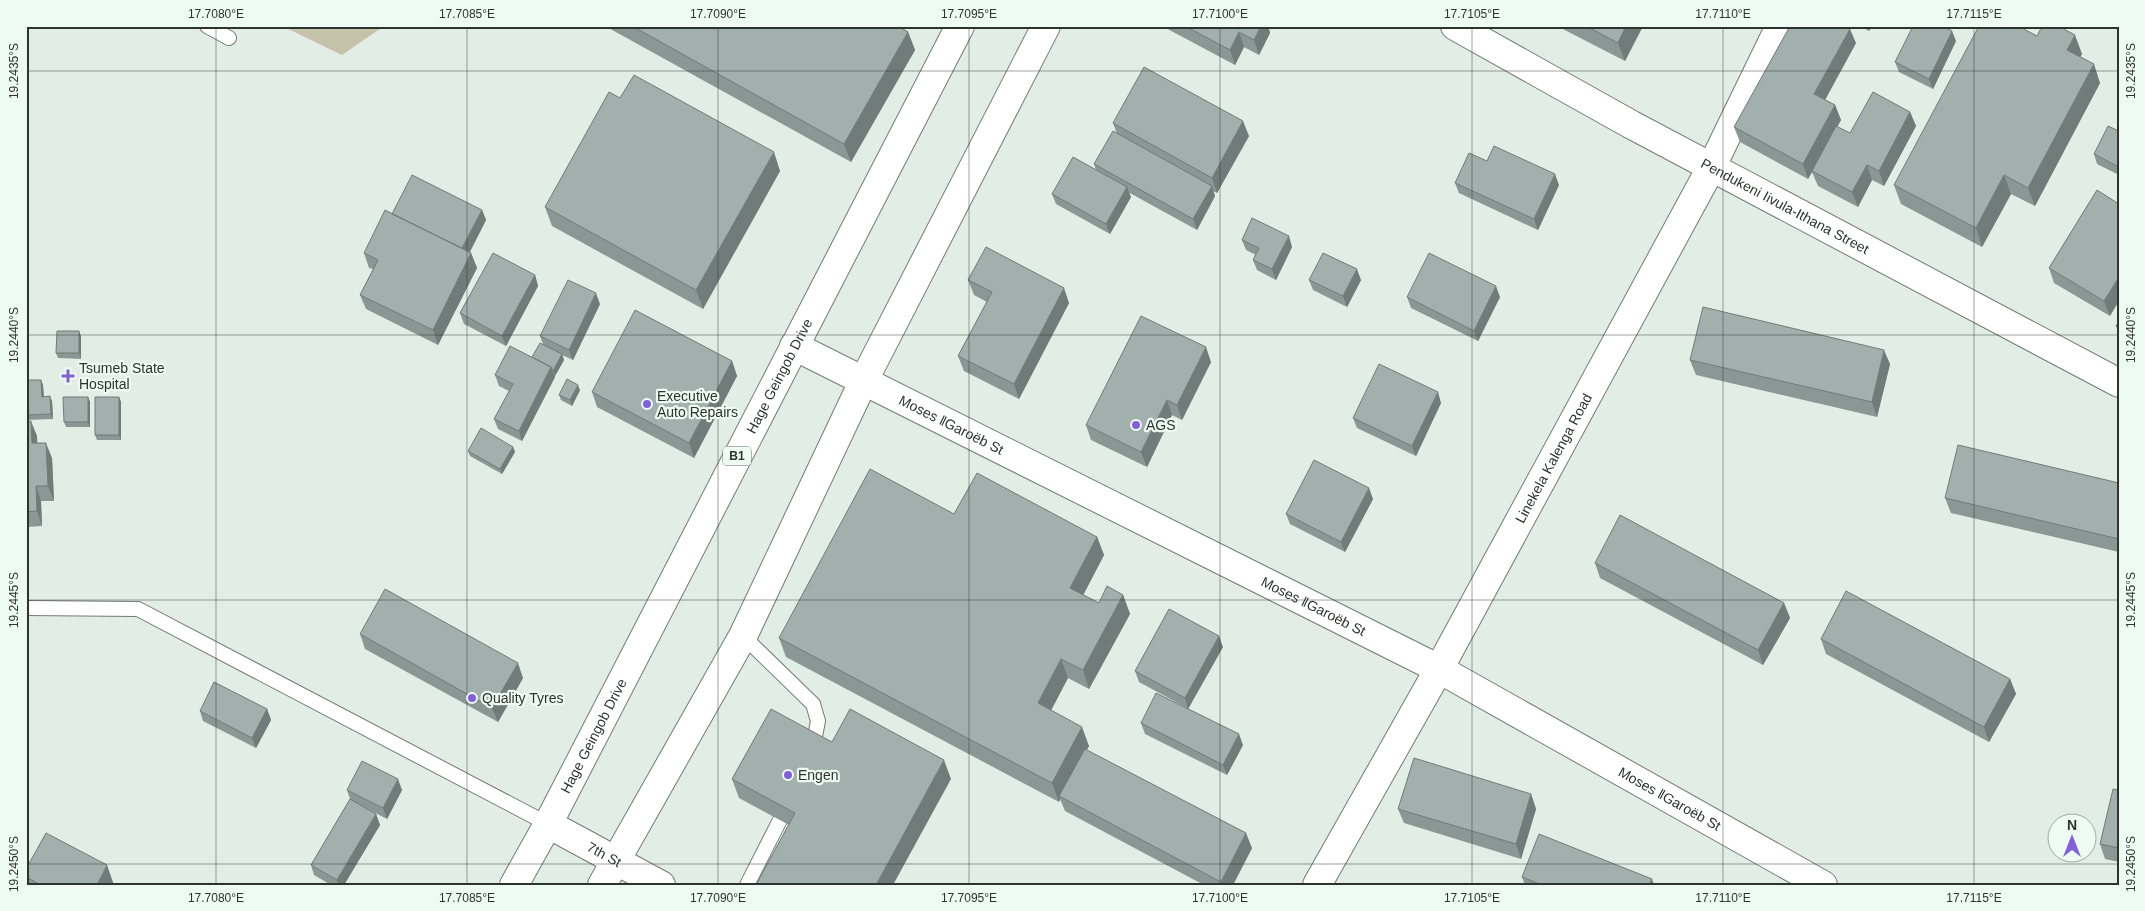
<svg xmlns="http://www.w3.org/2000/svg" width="2145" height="911" viewBox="0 0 2145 911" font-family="Helvetica,sans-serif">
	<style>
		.green { fill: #c5c2aa }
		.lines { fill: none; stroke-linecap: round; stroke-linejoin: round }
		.service-casing { stroke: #717c75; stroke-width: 16 }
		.minor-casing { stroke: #717c75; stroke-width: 30 }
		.trunk-casing { stroke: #717c75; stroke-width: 30 }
		.service { stroke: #fff; stroke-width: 14 }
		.minor { stroke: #fff; stroke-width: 28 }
		.trunk { stroke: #fff; stroke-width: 28 }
		.wall { fill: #8a9795 }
		.shaded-wall { fill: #717b79 }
		.building { fill: #a1b0ad; stroke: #717b79 }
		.ticks { fill: none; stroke: #2e332f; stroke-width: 1; stroke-opacity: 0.45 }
		.poi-dot { fill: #8360db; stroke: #eefbf2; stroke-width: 2 }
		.labels { text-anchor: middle; stroke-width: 4.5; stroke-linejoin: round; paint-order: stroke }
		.shield { fill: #eefbf2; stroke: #686f6a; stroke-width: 1 }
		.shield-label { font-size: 12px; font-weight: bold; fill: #2e332f }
		.street-label { font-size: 14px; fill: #2e332f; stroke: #eefbf2 }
		.poi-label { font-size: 14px; fill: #2e332f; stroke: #eefbf2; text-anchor: start }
		.neatline { fill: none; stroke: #2e332f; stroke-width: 2 }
		.ticks-label { font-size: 12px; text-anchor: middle; fill: #2e332f }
	</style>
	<rect width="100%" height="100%" fill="#e1ede5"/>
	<path class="green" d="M282,26H384L342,55Z"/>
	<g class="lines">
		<defs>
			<path id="service" d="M207,26L229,38
				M26,608L138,609L548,824
				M743,636L813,704L818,721L813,747
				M747,885L780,820"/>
			<g id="minor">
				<path id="s1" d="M1455,26L1632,125L2119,383"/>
				<path id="s2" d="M794,346L1439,669L1823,885"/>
				<path id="s3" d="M548,824L661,885"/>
				<path id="s4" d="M1317,885L1439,669L1712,166L1780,26"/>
			</g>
			<g id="trunk">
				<path id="s5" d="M514,885L548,824L960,26"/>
				<path d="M602,885L743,636L863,382L1046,26"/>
			</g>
		</defs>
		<use href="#service" class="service-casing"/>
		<use href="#minor" class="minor-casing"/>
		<use href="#trunk" class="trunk-casing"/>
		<use href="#service" class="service"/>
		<use href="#minor" class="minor"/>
		<use href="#trunk" class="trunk"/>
	</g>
	<path class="wall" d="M605,26H898L908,32L915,50L851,162Z
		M1162,26H1268L1270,33L1259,55L1244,47L1235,65Z
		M1557,26H1643L1625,61Z
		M1860,26H1872L1869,31Z
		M2037,36L2082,54L2080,57L2100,83L2035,206L2011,194L1982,247L1901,204L1894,185Z
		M1956,41L1933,89L1899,72L1895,62Z
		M1856,43L1825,100L1835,105L1841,120L1837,127L1850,133L1910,112L1916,126L1884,186L1872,180L1858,207L1818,186L1812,172L1808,179L1740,142L1734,127Z
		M620,98L780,171L703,309L552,226L545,207Z
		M1113,123L1249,136L1217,193L1213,191L1215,196L1197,230L1128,192L1131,197L1110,234L1056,204L1052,194L1096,170L1094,164L1117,134Z
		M2119,131V175L2097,164L2094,154Z
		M1487,161L1559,185L1538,230L1459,193L1455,183Z
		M2097,190L2110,316L2054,283L2049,268Z
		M482,210L486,220L470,252L471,253L477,268L438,345L366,309L360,295L373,269L369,268L364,253Z
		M1242,240L1292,247L1276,280L1257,270L1253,260L1256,255L1246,250Z
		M535,275L538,286L506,346L464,324L460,313Z
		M968,280L1069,303L1019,399L964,371L958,356L987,302L974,295Z
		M1309,280H1361L1347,307L1313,290Z
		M1407,297H1500L1478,341L1411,308Z
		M600,304L573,360L562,355L564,360L555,376V377L522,441L498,429L494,419L509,391L499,386L495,375L532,357L543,344L540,336Z
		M2119,321V334L2116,326Z
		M81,336V359L58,358L56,353Z
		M1690,360L1890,364L1877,417L1696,375Z
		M732,361L737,376L694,458L597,407L592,392Z
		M1211,362L1182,420L1172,415L1147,467L1091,440L1086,425Z
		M26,380H41L43,385L44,397L52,401L53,419L26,420Z
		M580,390L572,406L561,400L559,395Z
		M88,397L90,402V427H66L64,422Z
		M119,397L121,402V440H97L95,435Z
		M1441,403L1416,456L1357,428L1353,418Z
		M26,421L37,436V443L52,458L54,501H41L42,526L26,527Z
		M513,447L515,452L502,474L470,456L468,451Z
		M2119,483V552L1951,513L1945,498Z
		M1373,499L1345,552L1290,524L1286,514Z
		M954,514L1097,537L1104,555L1083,595L1099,603L1123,595L1130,614L1089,689L1068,678L1051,710L1089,746L1087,750L1252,848L1233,885H1204L1065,811L1060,799L1059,802L786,657L779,638Z
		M1595,563L1784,603L1790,618L1763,665L1600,578Z
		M360,634L523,678L498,722L365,649Z
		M1821,639L2010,679L2016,694L1989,742L1826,654Z
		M1223,647L1188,709L1243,745L1227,775L1145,734L1141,723L1187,708L1139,682L1135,671Z
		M267,709L271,720L256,748L203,721L200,711Z
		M832,742L951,779L789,825L739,798L732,779Z
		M347,790H402L387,819L362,806L376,814L380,825L344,885H331L314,875L311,865L350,799Z
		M2119,790V862L2105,859L2100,844Z
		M1531,794L1536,809L1521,859L1404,823L1398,809Z
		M26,869L114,884L26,885Z
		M1522,877L1654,885H1525Z"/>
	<path class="shaded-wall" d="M1261,26H1268L1270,33L1259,55L1254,40Z
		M1626,26H1643L1625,61L1618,43Z
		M1867,26H1872L1869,31Z
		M1850,29L1856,43L1820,109L1814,94Z
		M1952,31L1956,41L1933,89L1929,79Z
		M908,32L915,50L851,162L844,144Z
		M1239,32L1244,47L1235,65L1230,50Z
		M2075,35L2082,54L2074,69L2067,50Z
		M2094,64L2100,83L2035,206L2028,188Z
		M1835,105L1841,120L1808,179L1803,164Z
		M1910,112L1916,126L1884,186L1879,171Z
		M1243,121L1249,136L1217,193L1212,178Z
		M774,152L780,171L703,309L696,290Z
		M1867,165L1872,180L1858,207L1852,192Z
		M1555,174L1559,185L1538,230L1534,219Z
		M2004,175L2011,194L1982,247L1976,228Z
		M1212,186L1215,196L1197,230L1193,219Z
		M1127,187L1131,197L1110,234L1106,224Z
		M482,210L486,220L466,259L462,249Z
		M1289,236L1292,247L1276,280L1272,269Z
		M471,253L477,268L438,345L433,330Z
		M1357,269L1361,280L1347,307L1343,296Z
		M535,275L538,286L506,346L502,336Z
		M2119,277V301L2110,316L2104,301Z
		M1496,286L1500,297L1478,341L1474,331Z
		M1064,288L1069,303L1019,399L1014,384Z
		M596,293L600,304L573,360L569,350Z
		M79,331L81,336V359L79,353Z
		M1206,347L1211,362L1182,420L1177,405Z
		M1884,350L1890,364L1877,417L1872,402Z
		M562,354L564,360L555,376L553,371Z
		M732,361L737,376L694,458L689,443Z
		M551,367L555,377L522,441L519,431Z
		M41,380L43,385L44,402L42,397Z
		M578,385L580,390L572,406L570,400Z
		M1438,392L1441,403L1416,456L1412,446Z
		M50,396L52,401L53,419L51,414Z
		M88,397L90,402V427L88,422Z
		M119,397L121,402V440L119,435Z
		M1167,400L1172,415L1147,467L1141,452Z
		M31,421L37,436L38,458L32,443Z
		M46,443L52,458L54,501L48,486Z
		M513,447L515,452L502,474L500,469Z
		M36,486L41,501L42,526L37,511Z
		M1369,488L1373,499L1345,552L1341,542Z
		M1097,537L1104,555L1077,607L1070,588Z
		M1123,595L1130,614L1089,689L1083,670Z
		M1784,603L1790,618L1763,665L1758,650Z
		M1219,636L1223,647L1188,709L1185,698Z
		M1061,659L1068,678L1045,722L1038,703Z
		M518,663L523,678L498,722L492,708Z
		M2010,679L2016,694L1989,742L1984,727Z
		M267,709L271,720L256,748L252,738Z
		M1082,727L1089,746L1061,797L1059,796L1060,799L1059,802L1052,783Z
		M1239,734L1243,745L1227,775L1223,765Z
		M944,760L951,779L893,885H876Z
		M398,779L402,790L387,819L383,808Z
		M1531,794L1536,809L1521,859L1516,844Z
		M376,814L380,825L344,885H339L337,880Z
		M1246,833L1252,848L1233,885H1222L1221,882Z
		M107,865L114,885H97Z
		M1652,879L1654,885H1649Z"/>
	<path class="building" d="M632,26H898L908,32L844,144Z
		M1185,26H1261L1254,40L1239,32L1230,50Z
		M1586,26H1626L1618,43Z
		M1790,26H1846L1850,29L1814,94L1835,105L1803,164L1734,127Z
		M1913,26H1943L1952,31L1929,79L1895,62Z
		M1979,26H2018L2037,36L2042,26H2058L2075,35L2067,50L2094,64L2028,188L2004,175L1976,228L1894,185Z
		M1144,67L1243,121L1212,178L1113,123Z
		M634,75L774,152L696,290L545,207L609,92L620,98Z
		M1873,92L1910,112L1879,171L1867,165L1852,192L1812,171L1836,126L1850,133Z
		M2108,126L2119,131V167L2094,154Z
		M1113,131L1212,186L1193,219L1094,164Z
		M1494,146L1555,174L1534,219L1455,183L1469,153L1487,161Z
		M1073,157L1127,187L1106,224L1052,194Z
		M412,175L482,210L462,248L392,214Z
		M2097,190L2119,204V277L2104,301L2049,268Z
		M385,210L471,253L433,330L360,295L378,260L364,253Z
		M1252,218L1289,236L1272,269L1253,260L1259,248L1242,240Z
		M986,247L1064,288L1014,384L958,356L992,292L968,280Z
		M493,253L535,275L502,336L460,313Z
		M1323,253L1357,269L1343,296L1309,280Z
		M1429,253L1496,286L1474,331L1407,297Z
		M568,280L596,293L569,350L540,336Z
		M1703,307L1884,350L1872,402L1690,360Z
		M635,310L732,361L689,443L592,392Z
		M1141,316L1206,347L1177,405L1167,400L1141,452L1086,425Z
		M2119,321V328L2116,326Z
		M57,331H79V353H56Z
		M540,343L562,354L553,371L551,367L532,357Z
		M510,346L551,367L519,431L494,419L513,384L495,375Z
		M1379,364L1438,392L1412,446L1353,418Z
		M567,379L578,385L570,400L559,395Z
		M26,380H41L42,397L50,396L51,414L26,415Z
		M63,397H88V422H64Z
		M95,397H119V435H95Z
		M26,421H31L32,443H46L48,486H36L37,511L26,512Z
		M481,428L513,447L500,469L468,451Z
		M1958,445L2119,483V539L1945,498Z
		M1314,460L1369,488L1341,542L1286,514Z
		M870,469L954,514L977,473L1097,537L1070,588L1099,603L1107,586L1123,595L1083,670L1061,659L1038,703L1082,727L1052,783L779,638Z
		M1620,515L1784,603L1758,650L1595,563Z
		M385,589L518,663L492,708L360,634Z
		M1846,591L2010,679L1984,727L1821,639Z
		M1169,609L1219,636L1185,698L1135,671Z
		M214,682L267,709L252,738L200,711Z
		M1156,693L1239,734L1223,765L1141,723Z
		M771,709L832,742L850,709L944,760L876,885H756L795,813L732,779Z
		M1085,749L1246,833L1221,882L1059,796Z
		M1414,758L1531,794L1516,844L1398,809Z
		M362,761L398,779L383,808L347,790Z
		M2113,789L2119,790V848L2100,844Z
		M350,799L376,814L337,880L311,865Z
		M46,833L107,865L97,885H37V883L26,877V869Z
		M1539,834L1652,879L1649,885H1542L1522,877Z"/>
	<path class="ticks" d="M216,26V885M467,26V885M718,26V885M969,26V885M1220,26V885M1472,26V885M1723,26V885M1974,26V885M26,71H2119M26,335H2119M26,600H2119M26,864H2119"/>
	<g class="poi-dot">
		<path d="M65.5 368.5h5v5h5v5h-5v5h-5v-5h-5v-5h5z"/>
		<circle cx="647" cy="404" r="5"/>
		<circle cx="1136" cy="425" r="5"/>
		<circle cx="472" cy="698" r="5"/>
		<circle cx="788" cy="775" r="5"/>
	</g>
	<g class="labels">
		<rect class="shield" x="723" y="446.5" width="28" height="19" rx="4"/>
		<g class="shield-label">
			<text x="737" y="460">B1</text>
		</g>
		<g class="street-label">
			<text dy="5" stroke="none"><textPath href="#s1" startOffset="376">Pendukeni Iivula-Ithana Street</textPath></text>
			<text dy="5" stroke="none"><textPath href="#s5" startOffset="574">Hage Geingob Drive</textPath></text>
			<text dy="5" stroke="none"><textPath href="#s2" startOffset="176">Moses ǁGaroëb St</textPath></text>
			<text dy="5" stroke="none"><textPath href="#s4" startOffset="488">Linekela Kalenga Road</textPath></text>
			<text dy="5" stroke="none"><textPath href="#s2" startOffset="581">Moses ǁGaroëb St</textPath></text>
			<text dy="5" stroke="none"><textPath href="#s5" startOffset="169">Hage Geingob Drive</textPath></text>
			<text dy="5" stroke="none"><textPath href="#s2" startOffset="986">Moses ǁGaroëb St</textPath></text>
			<text dy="5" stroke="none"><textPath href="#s3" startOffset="64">7th St</textPath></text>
		</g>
		<g class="poi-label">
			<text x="79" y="373">Tsumeb State<tspan x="79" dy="16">Hospital</tspan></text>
			<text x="657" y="401">Executive<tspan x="657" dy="16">Auto Repairs</tspan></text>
			<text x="1146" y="430">AGS</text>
			<text x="482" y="703">Quality Tyres</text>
			<text x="798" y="780">Engen</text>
		</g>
	</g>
	<rect width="2145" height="911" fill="none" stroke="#eefbf2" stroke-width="55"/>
	<g transform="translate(2072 838)"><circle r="24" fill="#eefbf2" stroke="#a1aba4"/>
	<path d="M0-4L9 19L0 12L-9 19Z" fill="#8360db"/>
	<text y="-8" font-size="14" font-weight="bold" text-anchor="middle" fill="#2e332f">N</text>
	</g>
	<rect x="28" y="28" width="2090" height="856" class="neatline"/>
	<g class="ticks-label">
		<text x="216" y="18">17.7080°E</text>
		<text x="467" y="18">17.7085°E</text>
		<text x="718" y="18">17.7090°E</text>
		<text x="969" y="18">17.7095°E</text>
		<text x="1220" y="18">17.7100°E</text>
		<text x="1472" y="18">17.7105°E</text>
		<text x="1723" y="18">17.7110°E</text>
		<text x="1974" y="18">17.7115°E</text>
		<text transform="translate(14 71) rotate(-90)" y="4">19.2435°S</text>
		<text transform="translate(2131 71) rotate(-90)" y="4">19.2435°S</text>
		<text transform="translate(14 335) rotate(-90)" y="4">19.2440°S</text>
		<text transform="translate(2131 335) rotate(-90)" y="4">19.2440°S</text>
		<text transform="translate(14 600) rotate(-90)" y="4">19.2445°S</text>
		<text transform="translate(2131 600) rotate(-90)" y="4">19.2445°S</text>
		<text transform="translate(14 864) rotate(-90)" y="4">19.2450°S</text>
		<text transform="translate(2131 864) rotate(-90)" y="4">19.2450°S</text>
		<text x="216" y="902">17.7080°E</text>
		<text x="467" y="902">17.7085°E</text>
		<text x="718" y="902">17.7090°E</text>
		<text x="969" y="902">17.7095°E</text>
		<text x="1220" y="902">17.7100°E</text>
		<text x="1472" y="902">17.7105°E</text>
		<text x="1723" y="902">17.7110°E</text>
		<text x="1974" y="902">17.7115°E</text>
	</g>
</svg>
